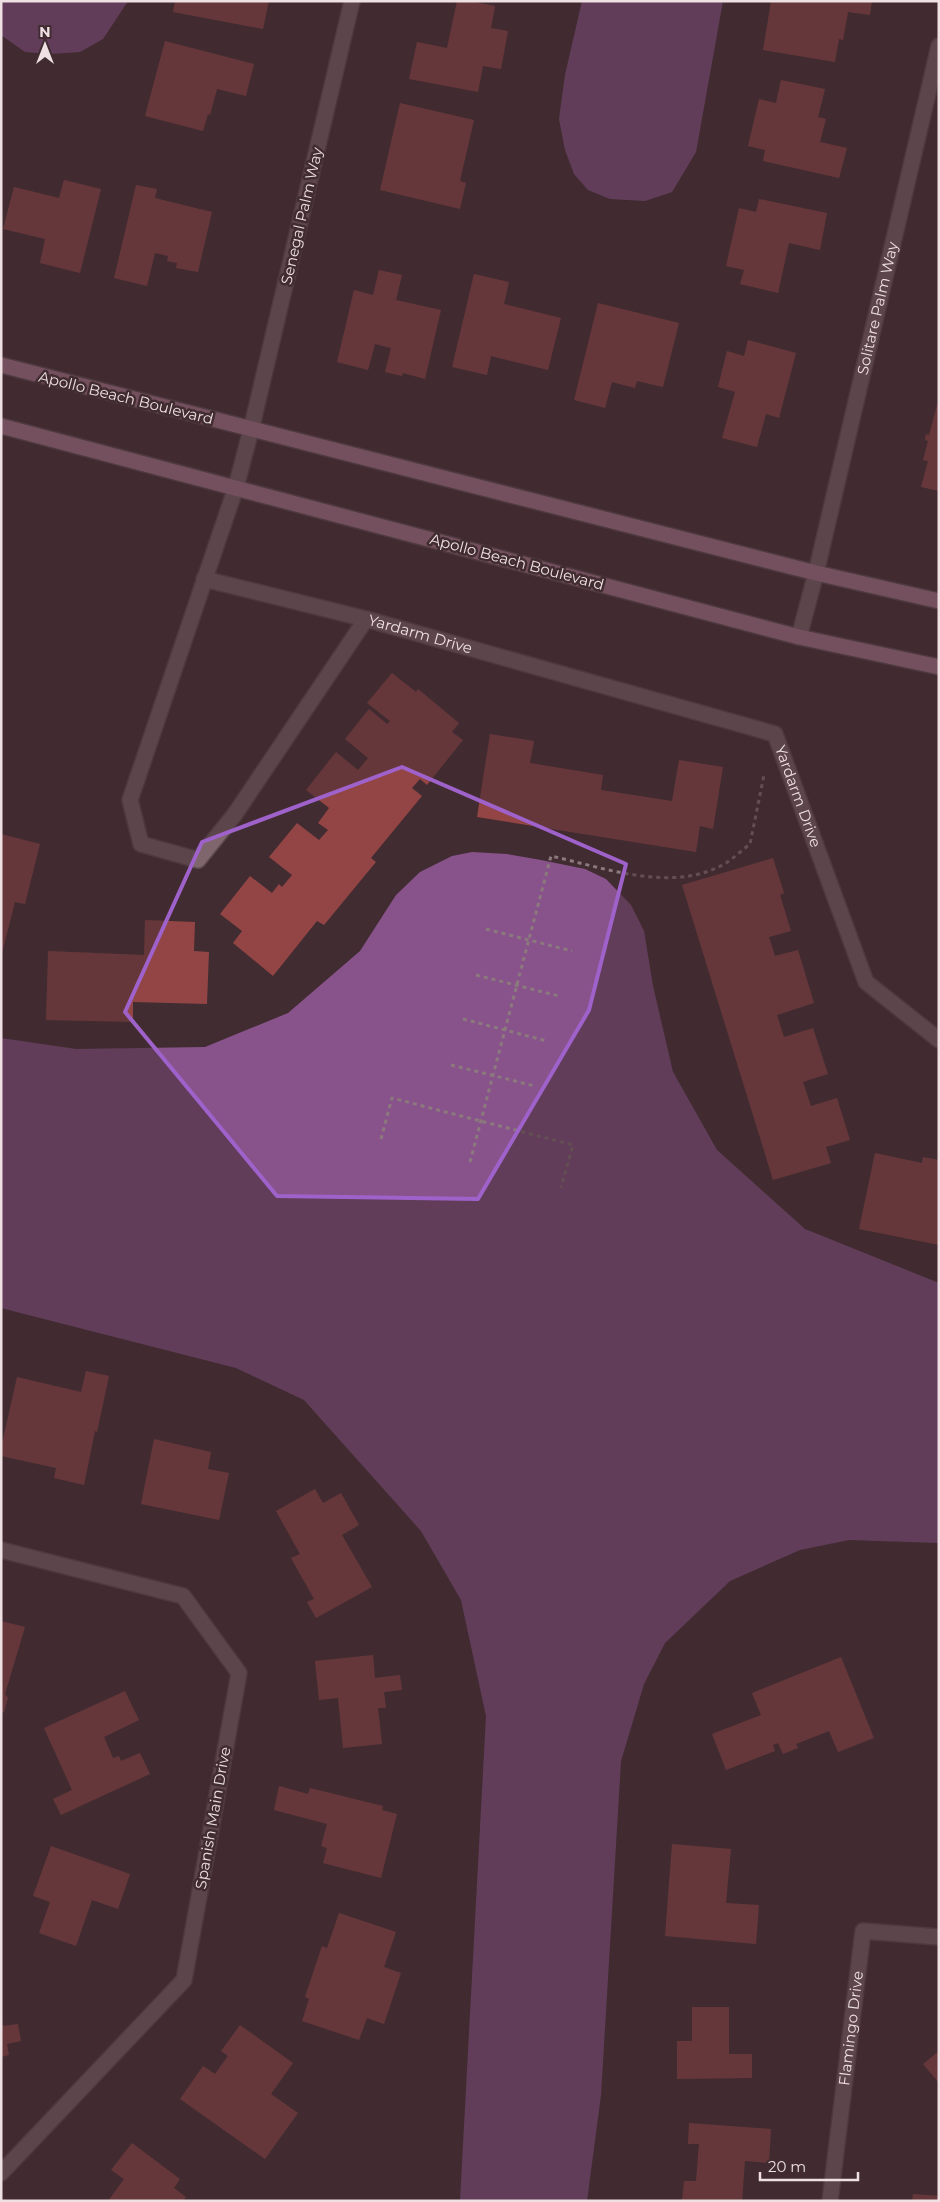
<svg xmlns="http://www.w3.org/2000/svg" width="940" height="2202" viewBox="0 0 940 2202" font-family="Montserrat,sans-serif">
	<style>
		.water { fill: #88538b }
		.building { fill: #934545 }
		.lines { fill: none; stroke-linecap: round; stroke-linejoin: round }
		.minor-casing { stroke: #5b494e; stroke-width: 18 }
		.major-casing { stroke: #5b494e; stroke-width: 18 }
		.path { stroke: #8b797d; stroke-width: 3; stroke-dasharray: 4 4; stroke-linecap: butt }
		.minor { stroke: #7f666c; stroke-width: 15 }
		.major { stroke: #b17c97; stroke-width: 15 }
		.marked { fill: none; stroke: #9e62ca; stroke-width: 4; stroke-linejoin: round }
		.labels { text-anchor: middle; stroke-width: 5; stroke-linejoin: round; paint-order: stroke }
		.street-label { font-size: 15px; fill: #eee0e3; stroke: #412c31 }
	</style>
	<rect width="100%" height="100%" fill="#412c31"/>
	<path class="water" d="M1,1H128L103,39L80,52L50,54L25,52L1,35Z
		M582,1H723L696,152L672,192L645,201L610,199L588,190L574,174L565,150L559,119L565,75Z
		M472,852L507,854L541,860L585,869L606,879L631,905L644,931L653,986L673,1072L717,1150L805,1229L939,1283V1543L849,1540L800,1550L730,1581L665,1643L644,1684L621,1761L601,2095L587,2201H460L486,1716L461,1600L421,1531L304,1400L236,1368L1,1308V1038L76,1049L205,1047L288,1013L360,951L396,895L420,872L452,856Z"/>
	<path class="building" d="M175,1H269L263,29L173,12Z
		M457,1H471L495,6L491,28L508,31L501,69L483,66L478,92L409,79L417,42L447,48Z
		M771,1H872L870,15L848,12L843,40L839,39L835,62L763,50Z
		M165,41L254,64L246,96L217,89L210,115L208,114L203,131L145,116Z
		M781,80L825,89L818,117L826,119L820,142L847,148L839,178L763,161L765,150L748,146L759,99L776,103Z
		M400,103L474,120L460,181L466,183L460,209L380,190Z
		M64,180L101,189L80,273L40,263L45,239L3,229L14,187L59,198Z
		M136,185L157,189L155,198L212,212L198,272L176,268L177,263L167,261L168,256L155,253L147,286L114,278Z
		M759,199L827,213L820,250L789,243L778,293L740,284L744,270L726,266L739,208L756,212Z
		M379,270L402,275L396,300L441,310L425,379L403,373L402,376L385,372L391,348L375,344L368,370L337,362L354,290L373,295Z
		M474,274L509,282L504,304L561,318L548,370L491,356L487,375L452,367Z
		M598,303L679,323L663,387L637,381L635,388L612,382L605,408L574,400Z
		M748,340L796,353L779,418L766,414L757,447L722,438L735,392L718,387L727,351L744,356Z
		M939,398V491L921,487L928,461L923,460L928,441L925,440L926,434L929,435Z
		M392,673L416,692L418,689L459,723L452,732L463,740L427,785L420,779L412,788L422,796L371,858L376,862L324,925L317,921L273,976L233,943L242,931L220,914L250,876L272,893L279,884L282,887L292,875L269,857L297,823L319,840L328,830L318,823L329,808L306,790L336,752L358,770L368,758L345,739L369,709L387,724L390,721L367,703Z
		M490,734L534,741L530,763L603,775L601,790L672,801L679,760L723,767L713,829L700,826L696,852L477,817Z
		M1,834L40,844L25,904L15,902L2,953Z
		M773,858L784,893L780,895L791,931L769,937L775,956L798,950L814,1003L777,1015L784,1037L813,1028L828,1074L803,1082L811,1106L837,1098L850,1140L826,1147L831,1163L773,1180L682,885Z
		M145,920L195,922L194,951L209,952L207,1004L133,1002V1022L46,1020L48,951L144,955Z
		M875,1153L922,1163L923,1157L939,1160V1245L859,1229Z
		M86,1371L109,1376L97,1432L95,1431L84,1485L54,1478L56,1468L1,1456V1448L17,1377L81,1392Z
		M154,1439L211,1452L208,1469L229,1473L219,1520L141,1504Z
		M315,1489L323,1503L341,1493L359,1525L342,1535L372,1587L316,1618L307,1602L314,1599L291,1558L300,1554L276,1511Z
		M1,1621L25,1627L5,1694L8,1698L4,1712L1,1714Z
		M373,1655L375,1678L400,1675L402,1690L384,1692L386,1708H378L382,1744L343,1748L338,1698L319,1700L315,1661Z
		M841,1657L874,1738L838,1752L829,1731L796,1744L798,1748L783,1754L778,1743L773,1745L775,1751L726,1770L712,1734L761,1715L752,1693Z
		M125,1691L139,1720L104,1737L113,1758L119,1756L121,1761L140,1753L150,1774L61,1815L53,1799L72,1790L44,1728Z
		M279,1786L308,1794L310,1788L383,1806L382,1810L397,1814L381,1878L323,1863L327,1848L321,1846L327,1824L274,1810Z
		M672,1844L731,1849L726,1903L759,1905L756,1944L665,1936Z
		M51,1846L130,1874L118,1909L92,1900L76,1946L39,1933L50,1902L33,1896Z
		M339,1913L396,1932L384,1967L401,1973L384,2024L367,2018L359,2040L302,2021L309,1999L305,1997L322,1946L327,1948Z
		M692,2007H729V2054H752V2078L677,2079V2041H692Z
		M1,2020L3,2026L18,2024L21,2041L7,2044L9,2055L1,2057Z
		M240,2025L293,2063L271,2094L298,2113L265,2159L180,2099L203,2066L215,2074L228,2056L221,2051Z
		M939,2051V2083L923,2064Z
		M689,2123L771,2129L769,2163L745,2161L742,2201H682L684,2181H696L699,2144H688Z
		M132,2143L180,2179L174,2188L186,2197L183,2201H108L124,2179L111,2170Z
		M913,2194L939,2196V2201H912Z"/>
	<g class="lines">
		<defs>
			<g id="minor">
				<path id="s1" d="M352,1L251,430L236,487L130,800L141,844L198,860L235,814L366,619L775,734L866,982L939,1040"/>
				<path d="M204,579L366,619"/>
				<path id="s2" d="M799,637L816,573L939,46"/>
				<path d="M1,1550L183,1596L239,1673L184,1980L1,2173"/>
				<path id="s3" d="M830,2201L863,1931L939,1937"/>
			</g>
			<path id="major" d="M1,365L816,573L939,601
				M1,426L799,637L939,667"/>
		</defs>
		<use href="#minor" class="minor-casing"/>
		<use href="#major" class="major-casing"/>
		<path class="path" d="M486,929L572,951
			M476,975L559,996
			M463,1019L547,1041
			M451,1065L535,1086
			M381,1139L392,1098L573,1145L561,1188
			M470,1162L551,856C605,868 674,894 726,863C734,858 742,850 750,844L764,775"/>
		<use href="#minor" class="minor"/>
		<use href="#major" class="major"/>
	</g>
	<path d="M0 0H940V2202H0ZM402,767L626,864L589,1010L478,1199L277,1196L125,1012L202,842Z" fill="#412c31" fill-opacity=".55" fill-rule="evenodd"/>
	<path class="marked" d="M402,767L626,864L589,1010L478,1199L277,1196L125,1012L202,842Z"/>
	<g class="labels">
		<g class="street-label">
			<text transform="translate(302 216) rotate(-77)" y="5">Senegal Palm Way</text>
			<text dy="5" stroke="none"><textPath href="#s2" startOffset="338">Solitare Palm Way</textPath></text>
			<text transform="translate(126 398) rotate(14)" y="5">Apollo Beach Boulevard</text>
			<text transform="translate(517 562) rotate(15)" y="5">Apollo Beach Boulevard</text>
			<text dy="5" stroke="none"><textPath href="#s1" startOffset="1285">Yardarm Drive</textPath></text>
			<text dy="5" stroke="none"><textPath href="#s1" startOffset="1720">Yardarm Drive</textPath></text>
			<text transform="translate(213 1818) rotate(-80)" y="5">Spanish Main Drive</text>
			<text dy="5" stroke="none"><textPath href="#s3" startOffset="174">Flamingo Drive</textPath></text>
		</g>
	</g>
	<rect width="940" height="2202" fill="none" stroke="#eee0e3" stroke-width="5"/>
	<g transform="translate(45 45)" stroke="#412c31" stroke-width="4" paint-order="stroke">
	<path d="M0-4L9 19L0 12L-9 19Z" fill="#eee0e3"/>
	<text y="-8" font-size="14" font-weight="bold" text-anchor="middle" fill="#eee0e3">N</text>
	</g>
	<path d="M760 2172v8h98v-8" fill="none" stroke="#eee0e3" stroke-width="2.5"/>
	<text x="768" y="2172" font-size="15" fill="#eee0e3" stroke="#412c31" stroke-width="4" paint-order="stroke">20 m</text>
</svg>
